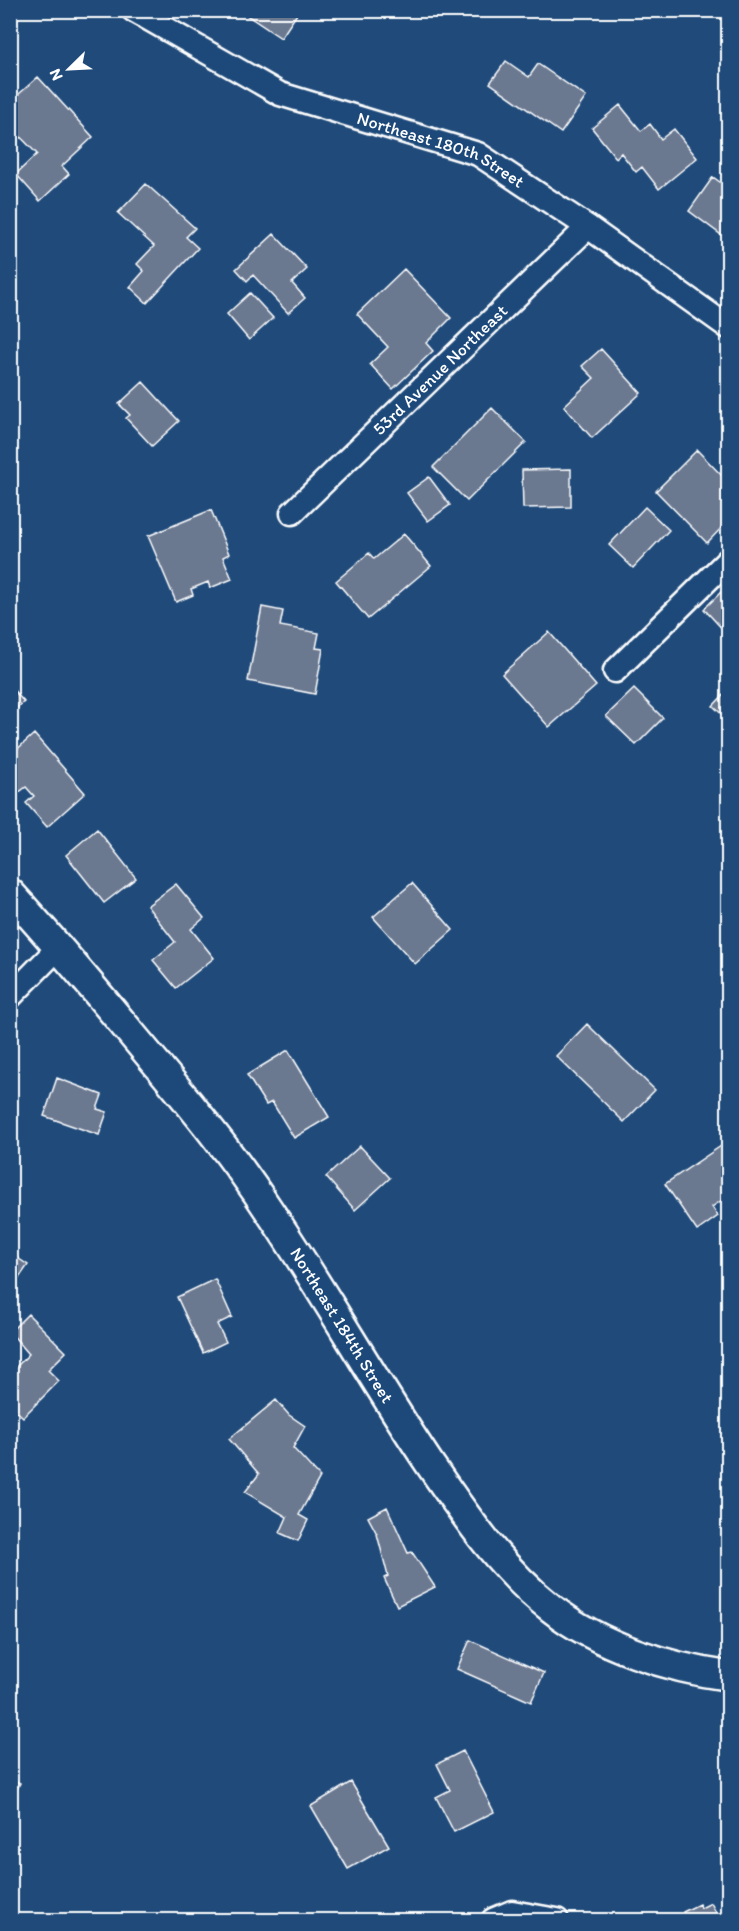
<svg xmlns="http://www.w3.org/2000/svg" width="739" height="1931" viewBox="0 0 739 1931" font-family="Itim,sans-serif">
	<style>
		.building { fill: #6b7890; stroke: #fff; stroke-width: 1.5 }
		.lines { fill: none; stroke-linecap: round; stroke-linejoin: round }
		.minor-casing { stroke: #fff; stroke-width: 27 }
		.tertiary-casing { stroke: #fff; stroke-width: 33 }
		.minor { stroke: #1f4a7a; stroke-width: 22 }
		.tertiary { stroke: #1f4a7a; stroke-width: 28 }
		.labels { text-anchor: middle; stroke-width: 4.5; stroke-linejoin: round; paint-order: stroke }
		.street-label { font-size: 18px; fill: #fff; stroke: #1f4a7a }
	</style>
	<rect width="100%" height="100%" fill="#1f4a7a"/>
	<filter id="ink" filterUnits="userSpaceOnUse"><feTurbulence type="fractalNoise" baseFrequency=".0167" numOctaves="2"/><feDisplacementMap in="SourceGraphic" scale="12" xChannelSelector="R" yChannelSelector="G"/><feConvolveMatrix kernelMatrix="1 2 1 2 8 2 1 2 1" color-interpolation-filters="sRGB"/></filter>
	<g filter="url(#ink)">
		<path class="building" d="M239,10H291L297,14L281,38Z
			M506,61L529,77L538,64L586,97L561,133L490,83Z
			M38,77L93,137L62,166L69,174L40,201L16,174L37,154L10,126V102Z
			M620,105L641,131L650,124L661,139L674,129L697,158L659,189L642,167L636,172L621,153L616,158L592,128Z
			M713,177L728,188V240L689,211Z
			M146,184L195,228L186,237L198,248L147,303L130,287L144,271L137,264L154,246L118,213Z
			M274,234L307,269L292,283L305,298L288,313L253,275L247,281L236,269Z
			M404,269L451,318L426,343L433,351L393,389L370,364L388,347L357,314Z
			M250,293L273,318L249,340L227,314Z
			M601,349L641,393L592,438L564,406L594,378L582,366Z
			M143,382L179,421L152,446L126,418L130,415L119,404Z
			M492,408L526,442L467,501L433,467Z
			M697,450L728,482V521L707,543L656,491Z
			M571,469V507L523,508L522,470Z
			M429,477L450,505L428,521L407,493Z
			M645,507L669,530L633,568L609,545Z
			M211,510L229,554L223,557L232,579L210,588L208,582L191,589L193,595L176,602L148,536Z
			M404,534L431,566L368,619L336,581L369,553L374,559Z
			M728,585V635L704,609Z
			M262,607L283,611L280,626L319,633L316,648L323,649L315,694L248,681Z
			M549,632L596,686L549,727L502,674Z
			M10,686L24,702L10,714Z
			M634,689L663,718L636,745L606,716Z
			M728,690V720L713,706Z
			M34,734L85,793L47,827L26,803L34,796L26,787L18,793L10,785V748L14,752Z
			M97,829L136,878L104,903L66,855Z
			M412,883L453,930L415,964L373,917Z
			M176,884L204,918L191,929L214,958L176,988L153,960L175,942L147,906Z
			M587,1024L655,1090L624,1122L556,1056Z
			M288,1050L329,1117L294,1138L272,1102L266,1105L247,1075Z
			M57,1078L102,1095L97,1109L107,1112L99,1135L44,1116Z
			M724,1144L728,1150V1196L712,1207L718,1216L697,1231L665,1184Z
			M360,1146L390,1178L355,1210L326,1177Z
			M10,1253L28,1265L12,1288L10,1286Z
			M215,1279L232,1317L217,1324L226,1342L203,1353L177,1297Z
			M28,1314L66,1352L48,1370L59,1381L23,1417L10,1405V1373L29,1354L10,1332Z
			M276,1400L289,1415L305,1426L293,1448L320,1477L299,1515L308,1520L298,1541L280,1533L287,1517L245,1492L259,1474L229,1439Z
			M387,1507L408,1553L412,1552L435,1587L397,1606L384,1578L388,1576L377,1534L368,1517Z
			M470,1640L544,1673L531,1702L457,1669Z
			M463,1751L494,1812L454,1832L436,1797L450,1790L437,1764Z
			M10,1778L20,1783L10,1803Z
			M351,1782L389,1846L348,1869L311,1806Z
			M711,1903L720,1920H685L683,1912L699,1904L701,1908Z"/>
		<g class="lines">
			<defs>
				<g id="minor">
					<path id="s1" d="M133,10L280,94L478,154L588,227L728,327"/>
					<path id="s2" d="M292,513L588,227"/>
					<path d="M615,671L728,560"/>
					<path d="M10,997L59,947"/>
					<path d="M493,1920L512,1912L557,1920"/>
				</g>
				<g id="tertiary">
					<path id="s3" d="M10,893C59,946 104,1001 150,1056C192,1106 234,1157 270,1212C326,1295 375,1383 431,1466C466,1517 502,1570 551,1608C599,1646 669,1668 728,1676"/>
				</g>
			</defs>
			<use href="#minor" class="minor-casing"/>
			<use href="#tertiary" class="tertiary-casing"/>
			<use href="#minor" class="minor"/>
			<use href="#tertiary" class="tertiary"/>
		</g>
	</g>
	<g class="labels">
		<g class="street-label">
			<text dy="6" stroke="none"><textPath href="#s1" startOffset="340">Northeast 180th Street</textPath></text>
			<text dy="6" stroke="none"><textPath href="#s2" startOffset="206">53rd Avenue Northeast</textPath></text>
			<text dy="6" stroke="none"><textPath href="#s3" startOffset="546">Northeast 184th Street</textPath></text>
		</g>
	</g>
	<rect width="739" height="1931" fill="none" stroke="#1f4a7a" stroke-width="36"/>
	<rect x="18" y="18" width="703" height="1895" fill="none" stroke="#fff" stroke-width="2" filter="url(#ink)"/>
	<g transform="translate(69 69) rotate(246)" stroke="#1f4a7a" stroke-width="4.5" paint-order="stroke">
	<path d="M0-4.5L10 22L0 15L-10 22Z" fill="#ffffff"/>
	<text y="-9" font-size="16" font-weight="bold" text-anchor="middle" fill="#ffffff">N</text>
	</g>
</svg>
